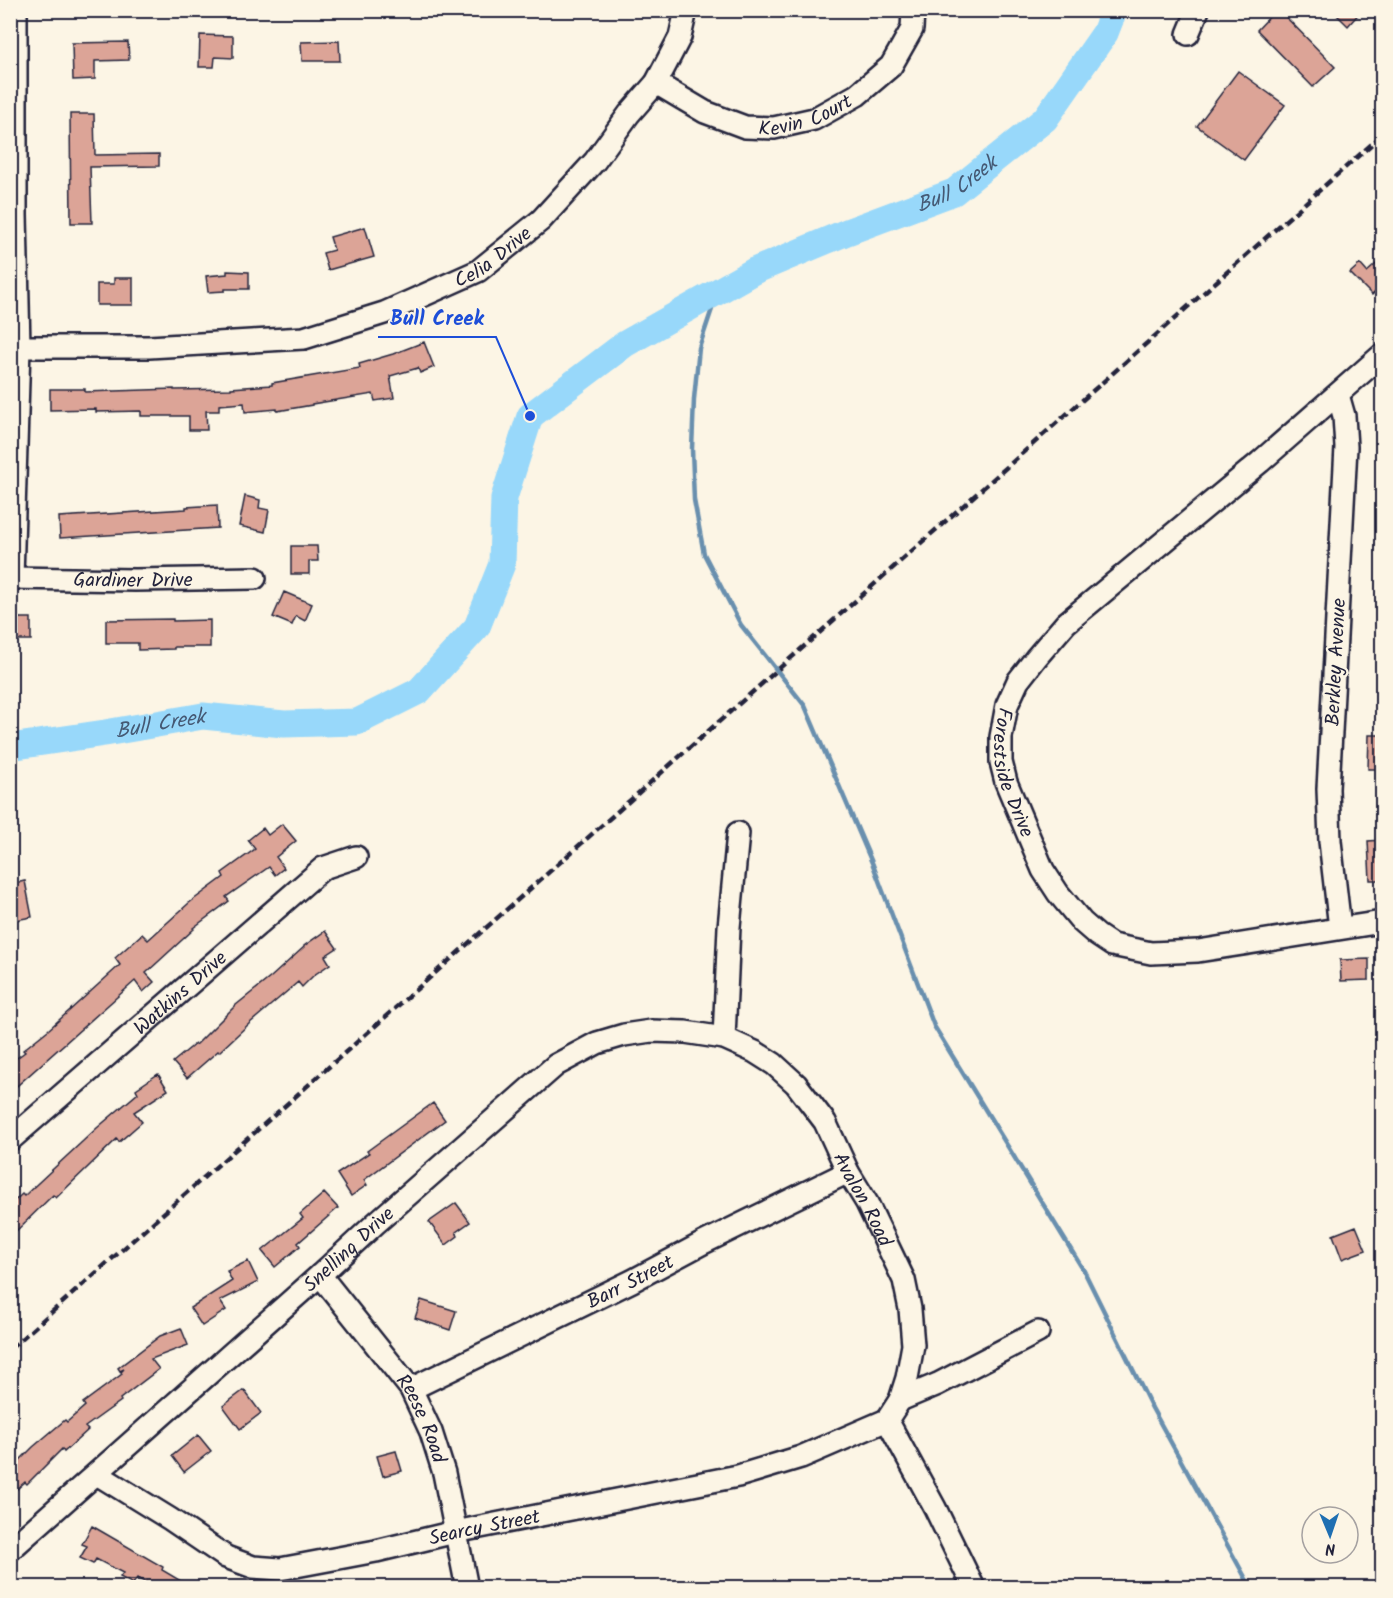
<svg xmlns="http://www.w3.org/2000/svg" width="1393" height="1598" viewBox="0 0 1393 1598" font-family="Kalam,sans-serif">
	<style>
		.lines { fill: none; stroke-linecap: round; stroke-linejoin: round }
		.stream { stroke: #698fae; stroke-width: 4.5 }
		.river { stroke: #98d8fa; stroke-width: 27 }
		.building { fill: #dca497; stroke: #22223b; stroke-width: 1.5 }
		.minor-casing { stroke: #22223b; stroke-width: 26 }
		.minor { stroke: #fcf5e5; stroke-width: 21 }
		.rail { stroke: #22223b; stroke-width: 4.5; stroke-dasharray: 9 4.5; stroke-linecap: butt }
		.labels { text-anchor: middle; stroke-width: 4.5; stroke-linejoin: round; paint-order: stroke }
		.street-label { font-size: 20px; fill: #22223b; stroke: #fcf5e5 }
		.water-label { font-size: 21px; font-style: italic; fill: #455974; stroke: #fcf5e5 }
		.leader { fill: none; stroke: #1d4ed8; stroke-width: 2 }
		.callout-dot { fill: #1d4ed8; stroke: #fcf5e5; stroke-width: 2 }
		.callout-label { font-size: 21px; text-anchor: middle; font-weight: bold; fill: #1d4ed8; stroke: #fcf5e5; stroke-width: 4.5; stroke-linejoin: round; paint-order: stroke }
	</style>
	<rect width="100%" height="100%" fill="#fcf5e5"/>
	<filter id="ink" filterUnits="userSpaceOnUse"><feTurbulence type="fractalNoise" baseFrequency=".0167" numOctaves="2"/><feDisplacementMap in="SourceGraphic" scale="12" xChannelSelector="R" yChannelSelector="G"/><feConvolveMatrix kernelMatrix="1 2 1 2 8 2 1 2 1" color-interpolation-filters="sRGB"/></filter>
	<g filter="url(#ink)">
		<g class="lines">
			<path class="stream" d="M718,291L699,348L694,399L692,449L694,500L704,554L741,625L805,706L873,865L934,1026L1084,1271L1152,1408L1251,1588"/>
			<path class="river" id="s1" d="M10,747L105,733L203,716L284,724L357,722L419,691L477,627L502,564L504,498L530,416L625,344L754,271L847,232L954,192L1045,119L1105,33L1114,10"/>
		</g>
		<path class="building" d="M1276,10H1279L1335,67L1313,87L1257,30Z
			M1332,10H1362L1348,26Z
			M200,35L233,36V58L215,57L214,67H199Z
			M339,41L340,61H302L301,42Z
			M128,42L129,60L95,61V79L73,80L72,43Z
			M1238,71L1285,105L1244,160L1197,126Z
			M70,114H94L95,155L159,154V166L90,167L92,223H71Z
			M365,227L374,257L328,270L323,253L334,250L330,237Z
			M1383,258V285L1372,295L1350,273L1360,264L1367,272Z
			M227,271L249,272V289H225V291L208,292L206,276L227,274Z
			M114,278H133V305H97V284H114Z
			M424,342L434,367L420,373L418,368L390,376L394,398L375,401L373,394L312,404V405L277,411V409L245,412L244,403L219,405V411H206L207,430H189V416H141V411L96,412V409L50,410V389H85V392L174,389V390L231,389V388L272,385V383L360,368L359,364L393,354Z
			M245,496L260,500L259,508L269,510L265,532L239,526Z
			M217,505L218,528L60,538L59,517L186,509V507Z
			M291,546H317L318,561H309V574H291Z
			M284,592L312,604L305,621L296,616L292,625L273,617Z
			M10,618H31V640H10Z
			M173,619V621L210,620V647H174V649L138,650V643H106V620Z
			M1369,735H1383V769H1368Z
			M282,824L296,841L276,857L284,868L275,875L269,867L226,897L229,901L193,928L194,929L146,973L154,982L143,992L135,981L10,1092V1063L25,1052L23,1050L48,1030L120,965L115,958L142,934L148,940L189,903L224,877L222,873L255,849L248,840L263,828L268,835Z
			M1383,840V880H1370L1368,841Z
			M25,881L32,917L10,921V884Z
			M325,931L337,948L325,956L330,964L314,975L302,987L298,982L250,1023L219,1052L218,1051L187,1078L173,1062L195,1044L196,1045L236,1005L271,977L304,947V946Z
			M1369,959V980L1341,981L1340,960Z
			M158,1074L168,1090L134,1112L142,1122L119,1142L117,1139L56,1198L53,1195L10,1237V1205L22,1194L24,1196L97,1128L138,1093L136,1089Z
			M433,1103L445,1120L364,1180L367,1185L351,1196L337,1174L369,1153L367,1151Z
			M324,1193L338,1208L298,1243L300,1246L275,1267L262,1251L303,1218L300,1214Z
			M456,1203L470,1222L456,1232L458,1236L446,1245L429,1222Z
			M1356,1226L1366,1250L1342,1259L1333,1235Z
			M248,1261L258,1282L220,1301L226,1310L202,1326L190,1308L232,1281L227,1271Z
			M421,1300L456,1311L450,1330L415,1318Z
			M181,1328L188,1345L151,1359L159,1369L120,1399L121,1401L85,1427L88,1430L64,1452L62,1449L27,1484L25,1482L10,1495V1470L33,1447L65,1420L67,1422L85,1406L83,1403L122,1374L121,1372L124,1369L120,1371L118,1368L160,1336Z
			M244,1390L261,1413L240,1429L223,1406Z
			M198,1435L211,1451L184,1472L172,1456Z
			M396,1451L402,1471L383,1476L377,1456Z
			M92,1526L163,1567L162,1570L191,1587H154L137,1578L133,1584L120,1577L123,1573L96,1559L93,1564L80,1558L87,1546L82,1544Z"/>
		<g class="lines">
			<defs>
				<g id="minor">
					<path d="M1188,34L1198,10"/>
					<path id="s2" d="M656,83L705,112L745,127L774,128L814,119L857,95L891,66L912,29L913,10"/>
					<path id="s3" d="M10,347H149L304,338L384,313L478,271L541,220L595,161L629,114L656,83L680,37L686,10"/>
					<path id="s4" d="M1382,355L1260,462L1066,623L1036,658L1018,681L1007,705L1001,737V762L1006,782L1043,870L1058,893L1082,922L1097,935L1112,945L1151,953L1198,951L1382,922"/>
					<path d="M1338,395L1344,416L1346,447L1328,789L1330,841L1340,928"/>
					<path id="s5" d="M10,578L135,580L255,578"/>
					<path d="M12,578L19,347L16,215V10"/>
					<path d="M724,1038L729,927L738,833"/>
					<path id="s6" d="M10,1140L323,868L356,857"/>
					<path id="s7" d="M320,1275L411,1389L431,1432L444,1473L467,1588"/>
					<path id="s8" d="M411,1389L632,1281L703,1243L848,1172"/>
					<path d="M900,1400L938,1384L1038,1332"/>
					<path id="s9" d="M97,1474L170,1519L226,1557L253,1567L280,1569L376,1551L455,1532L738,1476L801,1457L887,1420"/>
					<path id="s10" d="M10,1550L320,1275L376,1223L556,1065L597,1043L624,1035L651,1031L685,1032L724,1038L755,1052L774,1064L796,1084L825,1122L848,1172L867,1203L904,1280L910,1309L913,1345L907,1378L900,1400L887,1420L935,1508L974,1588"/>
				</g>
			</defs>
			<use href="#minor" class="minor-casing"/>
			<use href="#minor" class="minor"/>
			<path class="rail" d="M10,1349L1382,135"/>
		</g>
	</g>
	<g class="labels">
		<g class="street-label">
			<text dy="7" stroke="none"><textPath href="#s2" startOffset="162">Kevin Court</textPath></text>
			<text dy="7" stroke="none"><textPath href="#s3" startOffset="501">Celia Drive</textPath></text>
			<text dy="7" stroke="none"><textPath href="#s5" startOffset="123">Gardiner Drive</textPath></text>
			<text transform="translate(1335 662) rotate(-87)" y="7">Berkley Avenue</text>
			<text dy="7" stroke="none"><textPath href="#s4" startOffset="586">Forestside Drive</textPath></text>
			<text dy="7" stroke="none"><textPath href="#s6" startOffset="225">Watkins Drive</textPath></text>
			<text dy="7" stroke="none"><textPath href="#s10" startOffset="1126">Avalon Road</textPath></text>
			<text dy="7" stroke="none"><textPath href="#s10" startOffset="453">Snelling Drive</textPath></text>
			<text dy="7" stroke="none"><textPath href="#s8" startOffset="244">Barr Street</textPath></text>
			<text dy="7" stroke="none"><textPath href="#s7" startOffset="177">Reese Road</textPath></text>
			<text dy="7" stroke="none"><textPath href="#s9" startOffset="418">Searcy Street</textPath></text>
		</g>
		<g class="water-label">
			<text dy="7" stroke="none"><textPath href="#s1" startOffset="1214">Bull Creek</textPath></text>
			<text dy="7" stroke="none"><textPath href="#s1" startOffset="152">Bull Creek</textPath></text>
		</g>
	</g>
	<path class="leader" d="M530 416L496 337H378"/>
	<circle class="callout-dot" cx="530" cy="416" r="6"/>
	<g class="callout-label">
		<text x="437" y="325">Bull Creek</text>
	</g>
	<rect width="1393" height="1598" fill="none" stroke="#fcf5e5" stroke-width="36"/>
	<rect x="18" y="18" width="1357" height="1562" fill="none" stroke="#22223b" stroke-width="2" filter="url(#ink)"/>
	<g transform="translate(1330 1535) rotate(178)"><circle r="28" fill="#fcf5e5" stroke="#a5a1a1" stroke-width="1.5"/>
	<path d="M0-4.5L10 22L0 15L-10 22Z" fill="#1f6fb2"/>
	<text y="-9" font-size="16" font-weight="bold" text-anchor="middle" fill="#22223b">N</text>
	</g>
</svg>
